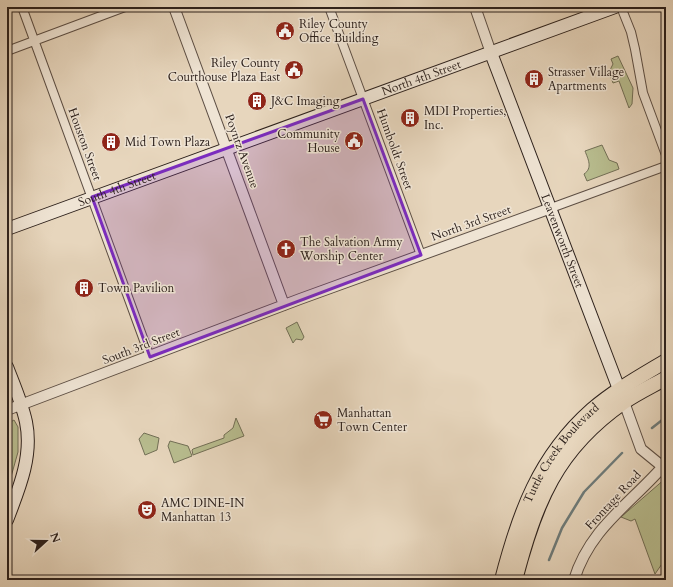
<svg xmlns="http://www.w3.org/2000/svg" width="673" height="587" viewBox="0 0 673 587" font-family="Cardo,serif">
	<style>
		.green { fill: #b8bd8f; stroke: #726f56 }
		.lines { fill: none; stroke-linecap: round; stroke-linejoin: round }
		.stream { stroke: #6d7b7a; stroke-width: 2.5 }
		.minor-casing { stroke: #5c4e44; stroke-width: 10 }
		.tertiary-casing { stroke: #5c4e44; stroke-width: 12 }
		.secondary-casing { stroke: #2d211c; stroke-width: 14 }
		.trunk-casing { stroke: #2d211c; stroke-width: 16 }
		.minor { stroke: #efe4d4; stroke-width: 8 }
		.tertiary { stroke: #efe4d4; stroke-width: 10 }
		.secondary { stroke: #efe4d4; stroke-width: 12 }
		.trunk { stroke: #e7d6bd; stroke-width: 14 }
		.marked { fill: #7b2cbf; fill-opacity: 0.2; stroke: #7b2cbf; stroke-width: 3; stroke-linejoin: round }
		.labels { text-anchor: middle; stroke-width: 3; stroke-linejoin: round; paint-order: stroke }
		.poi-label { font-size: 12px; fill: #2d211c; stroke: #efe4d4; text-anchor: start }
		.street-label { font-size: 12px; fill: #2d211c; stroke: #efe4d4 }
	</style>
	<rect width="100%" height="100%" fill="#e7d6bd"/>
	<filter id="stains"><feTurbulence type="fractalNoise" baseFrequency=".005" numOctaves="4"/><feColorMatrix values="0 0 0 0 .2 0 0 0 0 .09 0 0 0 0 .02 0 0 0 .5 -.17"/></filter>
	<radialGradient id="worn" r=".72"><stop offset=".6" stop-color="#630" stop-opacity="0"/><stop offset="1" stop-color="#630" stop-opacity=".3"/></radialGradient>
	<path class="green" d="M618,56L633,88L632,104L629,108L619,81L613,83L609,72L613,64L611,59Z
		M602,145L609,160L617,163L619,169L587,181L584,174C593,168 588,159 585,151Z
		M297,322L304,337L302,340L296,339L293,343L286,328Z
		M236,418L244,436L193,455L192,450L193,449L224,438V435L233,428Z
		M14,420L18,427V452L7,491V424Z
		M144,433L159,438L157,450L145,455L139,439Z
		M170,441L188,446L192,456L174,463L168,446Z
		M666,478V558L655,574L635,519L631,521L621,517Z"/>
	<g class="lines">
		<path class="stream" d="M652,428L666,417
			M549,560L562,528L584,492L622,453"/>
		<defs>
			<path id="minor" d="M22,7L150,357
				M329,7L421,255
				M621,7L631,32L635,49L643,93L666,155
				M7,51L125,7
				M551,208L666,166"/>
			<path id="tertiary" d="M174,7L284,305
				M475,7L491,53
				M624,402L641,449L663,467
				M7,410L300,299L551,208
				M574,580C590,527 632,503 666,463"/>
			<g id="secondary">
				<path id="s1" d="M491,53L622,397"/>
				<path id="s2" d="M7,229L615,7"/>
				<path d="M7,367C14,385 22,403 26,422C33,456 19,489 7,520"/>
			</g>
			<g id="trunk">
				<path id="s3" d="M502,580C519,514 539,457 592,410C614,391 641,376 666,361"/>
				<path d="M515,580C535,503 556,449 624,402C637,393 652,386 666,378"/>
			</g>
		</defs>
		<use href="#minor" class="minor-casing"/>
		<use href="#tertiary" class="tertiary-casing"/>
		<use href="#secondary" class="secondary-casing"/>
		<use href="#trunk" class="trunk-casing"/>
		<use href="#minor" class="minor"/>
		<use href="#tertiary" class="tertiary"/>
		<use href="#secondary" class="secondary"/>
		<use href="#trunk" class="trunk"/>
	</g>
	<path class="marked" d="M363,99L421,255L150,357L92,197Z"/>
	<defs>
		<symbol id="civic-disc" viewBox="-11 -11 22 22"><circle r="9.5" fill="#8f2418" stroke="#efe4d4"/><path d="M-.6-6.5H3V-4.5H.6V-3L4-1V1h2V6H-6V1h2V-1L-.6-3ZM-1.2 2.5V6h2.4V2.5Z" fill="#fff"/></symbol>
		<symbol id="building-disc" viewBox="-11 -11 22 22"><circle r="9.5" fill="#8f2418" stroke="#efe4d4"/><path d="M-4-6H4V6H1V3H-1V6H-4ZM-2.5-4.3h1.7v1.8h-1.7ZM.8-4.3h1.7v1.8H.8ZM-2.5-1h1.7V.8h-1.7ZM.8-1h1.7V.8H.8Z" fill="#fff"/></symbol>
		<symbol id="church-disc" viewBox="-11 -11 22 22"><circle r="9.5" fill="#8f2418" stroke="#efe4d4"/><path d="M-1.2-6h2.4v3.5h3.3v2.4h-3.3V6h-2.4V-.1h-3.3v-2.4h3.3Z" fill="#fff"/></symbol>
		<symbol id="supermarket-disc" viewBox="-11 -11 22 22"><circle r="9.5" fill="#8f2418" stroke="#efe4d4"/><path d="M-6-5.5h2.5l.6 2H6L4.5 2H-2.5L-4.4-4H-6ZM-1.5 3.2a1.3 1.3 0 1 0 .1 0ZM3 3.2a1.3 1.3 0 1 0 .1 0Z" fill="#fff"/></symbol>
		<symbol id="theatre-disc" viewBox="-11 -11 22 22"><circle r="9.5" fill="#8f2418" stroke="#efe4d4"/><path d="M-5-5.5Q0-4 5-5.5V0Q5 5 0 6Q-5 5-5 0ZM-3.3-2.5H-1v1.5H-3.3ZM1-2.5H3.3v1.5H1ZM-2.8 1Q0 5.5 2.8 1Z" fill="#fff"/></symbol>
	</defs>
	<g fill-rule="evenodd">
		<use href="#civic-disc" x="274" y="20" width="22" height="22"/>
		<use href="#civic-disc" x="283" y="59" width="22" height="22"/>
		<use href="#building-disc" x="523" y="68" width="22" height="22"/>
		<use href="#building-disc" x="246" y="90" width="22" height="22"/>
		<use href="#building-disc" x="399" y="107" width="22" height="22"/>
		<use href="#civic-disc" x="343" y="130" width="22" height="22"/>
		<use href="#building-disc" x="100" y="131" width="22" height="22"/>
		<use href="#church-disc" x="275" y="238" width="22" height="22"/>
		<use href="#building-disc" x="73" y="277" width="22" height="22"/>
		<use href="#supermarket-disc" x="312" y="409" width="22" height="22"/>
		<use href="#theatre-disc" x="136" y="499" width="22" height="22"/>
	</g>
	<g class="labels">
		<g class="poi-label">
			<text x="299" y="28">Riley County<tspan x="299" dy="14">Office Building</tspan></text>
			<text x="280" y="67" text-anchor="end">Riley County<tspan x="280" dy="14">Courthouse Plaza East</tspan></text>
			<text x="548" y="76">Strasser Village<tspan x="548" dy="14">Apartments</tspan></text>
			<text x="271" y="105">J&amp;C Imaging</text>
			<text x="424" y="115">MDI Properties,<tspan x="424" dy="14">Inc.</tspan></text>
			<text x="340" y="138" text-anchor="end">Community<tspan x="340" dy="14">House</tspan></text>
			<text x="125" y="146">Mid Town Plaza</text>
			<text x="300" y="246">The Salvation Army<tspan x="300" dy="14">Worship Center</tspan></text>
			<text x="98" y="292">Town Pavilion</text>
			<text x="337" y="417">Manhattan<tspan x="337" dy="14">Town Center</tspan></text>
			<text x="161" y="507">AMC DINE-IN<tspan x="161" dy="14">Manhattan 13</tspan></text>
		</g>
		<g class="street-label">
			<text dy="4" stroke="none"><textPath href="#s2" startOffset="441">North 4th Street</textPath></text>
			<text transform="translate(85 144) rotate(70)" y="4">Houston Street</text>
			<text transform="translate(395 149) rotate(70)" y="4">Humboldt Street</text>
			<text transform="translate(242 151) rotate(70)" y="4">Poyntz Avenue</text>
			<text dy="4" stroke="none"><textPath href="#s2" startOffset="117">South 4th Street</textPath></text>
			<text transform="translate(471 223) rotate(-20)" y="4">North 3rd Street</text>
			<text dy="4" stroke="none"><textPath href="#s1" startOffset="201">Leavenworth Street</textPath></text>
			<text transform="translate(141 346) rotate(-21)" y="4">South 3rd Street</text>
			<text dy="4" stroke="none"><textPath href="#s3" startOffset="142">Tuttle Creek Boulevard</textPath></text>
			<text transform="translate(613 500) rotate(-47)" y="4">Frontage Road</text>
		</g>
	</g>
	<rect width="673" height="587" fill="none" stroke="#e7d6bd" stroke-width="24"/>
	<rect x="8" y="8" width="657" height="571" fill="none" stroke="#2d211c" stroke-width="2"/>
	<rect x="12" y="12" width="649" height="563" fill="none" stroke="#2d211c"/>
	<g transform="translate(46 541) rotate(69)" stroke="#efe4d4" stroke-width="3" paint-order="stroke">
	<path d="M0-3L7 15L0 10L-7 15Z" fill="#2d211c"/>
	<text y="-6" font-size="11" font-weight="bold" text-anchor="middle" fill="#2d211c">N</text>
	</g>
	<rect width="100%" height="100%" filter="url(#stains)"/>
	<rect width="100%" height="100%" fill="url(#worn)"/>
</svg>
